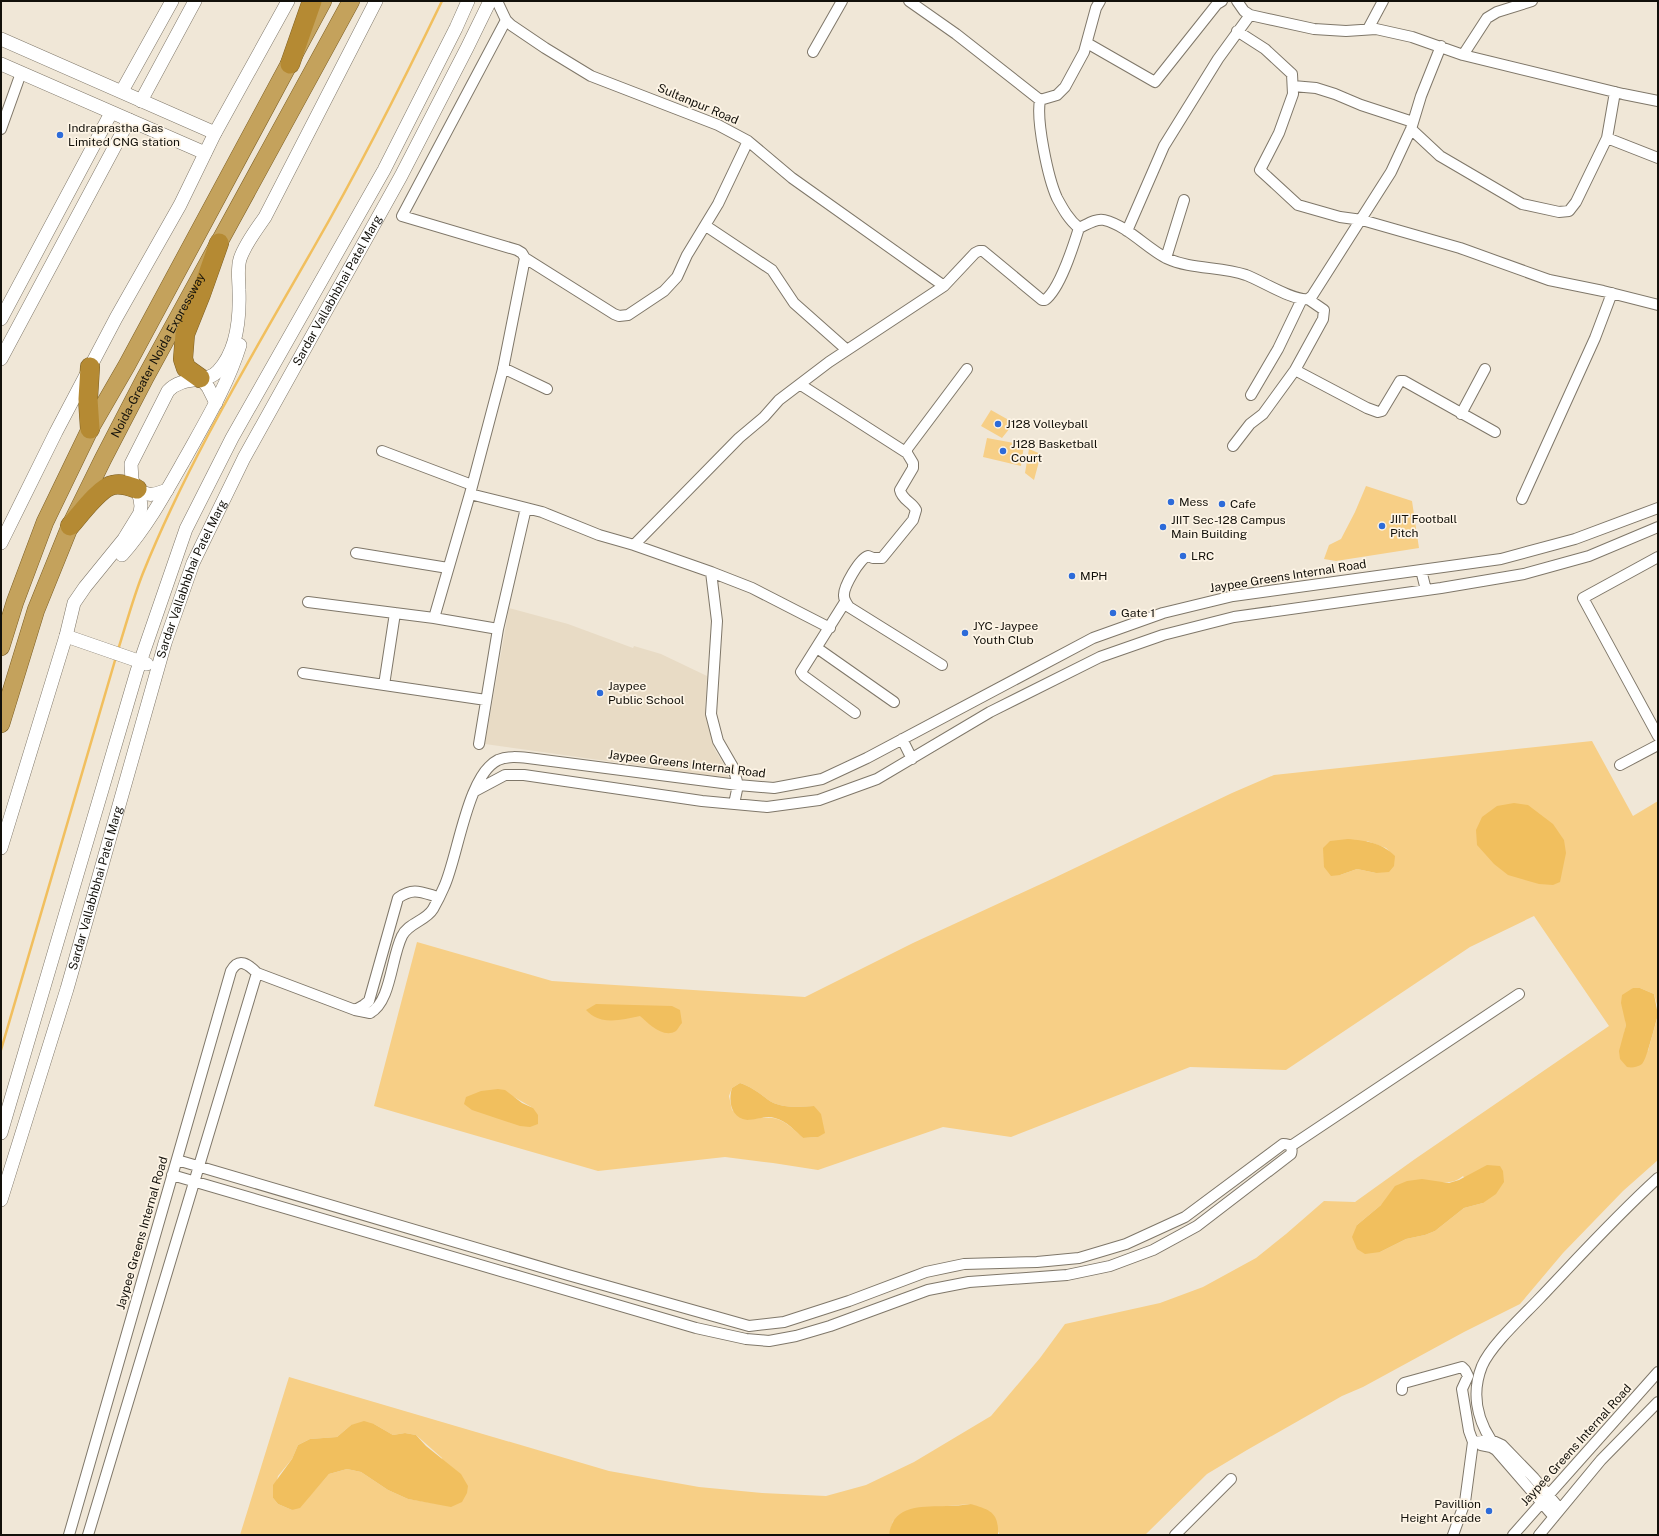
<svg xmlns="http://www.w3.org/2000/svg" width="1659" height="1536" viewBox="0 0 1659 1536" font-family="'Public Sans',sans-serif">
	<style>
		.built { fill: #e8dbc5 }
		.green { fill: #f7cf86; fill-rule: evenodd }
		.water { fill: #f1bf5e }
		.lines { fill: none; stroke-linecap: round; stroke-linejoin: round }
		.stream { stroke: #f1bf5e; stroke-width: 2.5 }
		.minor-casing { stroke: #7f7769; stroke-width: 12 }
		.tertiary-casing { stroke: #7f7769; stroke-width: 14 }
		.trunk-casing { stroke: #7c5f25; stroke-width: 18 }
		.motorway-casing { stroke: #7c5f25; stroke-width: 20 }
		.minor { stroke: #fff; stroke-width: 10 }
		.tertiary { stroke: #fff; stroke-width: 13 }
		.trunk { stroke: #c4a25c; stroke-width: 17 }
		.motorway { stroke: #b58a33; stroke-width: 19 }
		.poi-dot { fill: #2d6bd9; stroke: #fdf4e5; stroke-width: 1.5 }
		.labels { text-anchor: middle; stroke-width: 3.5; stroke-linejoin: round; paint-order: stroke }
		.street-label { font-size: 12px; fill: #12100a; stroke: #fdf4e5 }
		.poi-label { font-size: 12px; fill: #12100a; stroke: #fdf4e5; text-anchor: start }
	</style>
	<rect width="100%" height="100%" fill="#f0e7d7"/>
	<path class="built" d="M509,608L568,624L633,648L634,646L661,654L707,676L705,710L714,748L729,773L728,778L485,744Z"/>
	<path class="green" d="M991,410L1014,423L1002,438L981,426Z
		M987,438L1024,445L1021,466L983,457Z
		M1029,449L1041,454L1034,480L1025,473Z
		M1366,486L1412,501L1419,548L1336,561L1324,559L1329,545L1341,539L1355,512Z
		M1592,741L1633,816L1658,801V1009L1654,994L1640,988H1633L1625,1016L1626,1025L1624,1034L1648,1051L1658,1015V1160L1623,1191L1563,1253L1520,1304L1464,1332L1363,1387L1342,1396L1247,1450L1207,1474L1145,1535H998L999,1533L971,1504L947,1506L893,1521L889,1535H240L289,1377L609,1471L699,1487L762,1493L826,1496L866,1485L914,1462L991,1416L1040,1358L1065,1324L1160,1303L1203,1287L1256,1258L1286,1234L1324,1201L1355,1202L1415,1159L1609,1026L1534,916L1470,947L1286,1070L1190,1067L1011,1137L943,1127L818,1170L773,1163L725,1157L598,1171L374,1106L417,942L552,981L805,997L913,943L1054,878L1232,793L1274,775ZM1367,841L1386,848L1394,856L1376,873L1357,869L1340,875ZM740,1083C751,1087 758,1092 767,1099C780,1109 799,1107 814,1106L818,1137L803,1138C781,1117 777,1115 747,1120L732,1110L729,1096L732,1088ZM481,1091L514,1097L533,1108ZM1463,1176L1483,1203L1464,1208L1435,1231L1425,1235L1406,1239L1380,1252L1357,1225L1381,1205L1439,1182C1449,1183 1456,1182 1463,1176ZM374,1424L393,1435L405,1433L416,1435L442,1458L451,1506L408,1499L388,1490L361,1472L347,1469L329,1474L315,1490L292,1510L278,1504L273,1498L278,1476L292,1459L298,1445L310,1439L337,1437L351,1425Z"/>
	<path class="water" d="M1514,803L1528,805L1553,824L1564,840L1566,853L1560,882L1553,885L1539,884L1508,875L1494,864L1477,845L1476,830L1482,817L1497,806Z
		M1348,839C1366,841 1381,842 1395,856L1394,866L1389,872L1376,873L1357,869L1340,875L1331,876L1324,867L1323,848L1330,841Z
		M1633,988H1640L1654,994L1658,1015C1655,1024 1647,1059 1642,1064C1638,1067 1632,1068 1627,1067L1620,1059L1619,1051L1626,1025L1621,1003L1622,995Z
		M596,1004L672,1006L680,1010L682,1023C680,1025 678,1029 676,1031C663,1039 648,1023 640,1016C621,1020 600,1026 586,1010Z
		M740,1083C751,1087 758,1092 767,1099C780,1109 799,1107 814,1106L821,1114L825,1133L818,1137L803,1138C795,1131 787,1121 775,1118C766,1115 757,1120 747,1120C731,1118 728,1101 732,1088Z
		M498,1089L505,1090L522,1103L533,1108L538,1115V1124L530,1127L520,1126L472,1110L464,1104L466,1097L481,1091Z
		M1487,1165L1500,1166L1503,1171L1504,1182L1496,1194L1483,1203L1464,1208L1435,1231L1425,1235L1406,1239L1380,1252L1365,1254L1357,1249L1352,1237L1357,1225L1381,1205L1395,1186L1407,1181L1422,1179L1449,1183L1459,1180Z
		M364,1421L374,1424L393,1435L405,1433L416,1435L426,1446L461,1474L468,1486L467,1493L462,1502L451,1507L408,1499L388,1490L361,1472L347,1469L329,1474L300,1508L292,1510L278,1504L273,1498V1485L292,1459L298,1445L310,1439L337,1437L351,1425Z
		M971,1504C990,1510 999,1512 998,1535H889C893,1504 922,1507 946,1506C954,1506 963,1505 971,1504Z"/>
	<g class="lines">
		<path class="stream" d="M118,650C126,625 133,598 143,573C189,459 253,354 314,247C360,167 402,84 442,1
			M1,1050L116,657"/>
		<defs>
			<path id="minor" d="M497,1L506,20L511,25L545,48L591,76L718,125L748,141L792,178L944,286
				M909,1L956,34L1040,100
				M1237,1L1244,11L1250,15L1314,29L1346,31L1376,29L1412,37L1463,55L1623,94L1658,101
				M506,20L402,216L517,250L522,253L525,258L503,369L470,494L542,512L599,535L634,545L739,438L764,417L779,400L829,362L944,286L975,253L979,251H983L1042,300H1045C1060,289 1073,247 1079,228
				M1368,29L1383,1
				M1237,31L1265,49L1292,74L1293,94L1279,133L1260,170L1298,205L1340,217L1362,220L1460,248L1549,280L1603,291L1658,305
				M1087,43L1155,82L1217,4L1222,1
				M813,52L842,1
				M1463,55L1487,18L1497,12L1532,1
				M1293,86L1316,88L1335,94L1361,105L1413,122
				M1615,92L1607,138L1658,158
				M1040,100C1036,121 1048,178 1057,198C1063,209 1069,220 1079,228C1086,225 1096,218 1104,220C1128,226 1145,247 1166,258C1192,270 1220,266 1246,275C1262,281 1293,301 1308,299L1312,296L1391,172L1411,129L1421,96L1441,46
				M1040,100L1057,95L1065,87L1084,52L1096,8L1100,1
				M1,129L21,73
				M1411,129L1440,156L1522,204L1559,212L1569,211L1576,202L1607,138
				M706,226L772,270L794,303L847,350
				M1127,231L1164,146L1218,59L1250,15
				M525,258L614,314L619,316L628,315L664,291L677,277L687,255L718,204L748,141
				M1166,258L1184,200
				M503,368L547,389
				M1295,370L1367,408L1378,412L1382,411L1400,381H1404L1495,432
				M801,385L907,453
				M1251,395L1278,349L1302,299
				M1461,414L1485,369
				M1233,446L1250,424L1263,414L1295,370L1323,319L1324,310L1308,299
				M382,451L472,485
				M470,494L434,618L498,629
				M1522,499L1595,338L1612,293
				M634,545L711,572L717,621L711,714L718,741L733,767L738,785L734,804
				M356,553L448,568
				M1658,557L1583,598L1658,736
				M1421,570L1426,590
				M711,572L752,588L830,628
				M308,602L434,618
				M845,602L801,672L804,676L855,713
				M817,648L894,702
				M942,665L849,607C847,604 844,600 844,596C843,587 860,558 868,556L873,558H882L913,520L916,510C912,502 902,500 900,490L913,468V463L907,453V449L967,369
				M303,673L486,700
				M384,685L395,613
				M902,739L912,759
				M479,744L498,629L526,508
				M1620,765L1658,745
				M475,791L505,775H524L702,801L767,807L819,800L877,779L990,712L1100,657L1163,635L1234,617L1441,588L1524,574L1589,556L1658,527
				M355,1010L364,1005L369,1001L398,898C413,887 421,892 438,897
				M1291,1146L1519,994
				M172,1175L696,1328L746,1339L769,1341L796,1336L830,1326L928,1290L969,1282L1067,1275L1110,1266L1153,1250L1197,1226L1291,1154C1293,1147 1290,1144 1283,1144L1185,1217L1126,1244L1079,1258L1037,1262L964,1264L926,1272L849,1301L784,1322L749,1326L568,1275L177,1160
				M1402,1390V1386L1404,1383L1462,1367L1465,1370L1468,1376L1462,1389L1469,1431L1473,1442L1491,1440L1502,1445L1534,1478L1560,1509
				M1491,1440C1476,1417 1472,1391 1482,1366C1491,1345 1523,1316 1539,1299C1578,1258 1616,1216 1658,1178
				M1481,1445L1491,1447L1496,1450L1554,1517
				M69,1535L231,971C239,957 248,964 257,973L355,1010L370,1013C391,1002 391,958 402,936C408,923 426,921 433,909C437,902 441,894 444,887C458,857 467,775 498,760C508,756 518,757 528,758L738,785L774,788L822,779L867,758L1093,638L1163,613L1233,596L1501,559L1575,539L1658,508
				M88,1535L257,973
				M1175,1535L1231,1479
				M1453,1535L1465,1502L1473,1442
				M1513,1535L1658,1372
				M1539,1535L1601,1460L1658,1402"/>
			<g id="tertiary">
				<path d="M1,39L215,133"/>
				<path d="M1,64L205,153"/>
				<path d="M122,91L172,1"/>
				<path d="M141,101L195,1"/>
				<path d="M1,319L111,113"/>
				<path d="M1,359L129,120"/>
				<path d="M200,378L208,387L216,403"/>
				<path d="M137,489C150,497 153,495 167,490"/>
				<path d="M1,543L56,432L116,318L180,205L215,133L288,1"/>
				<path d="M122,555C149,524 167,490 187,455C207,419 228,384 240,345"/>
				<path d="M66,636L147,664"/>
				<path d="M1,848L66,636L74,603L85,587L124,539L140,513L141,506L140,499L137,489L132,480L131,464L168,391C183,375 207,384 218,371C237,351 240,316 239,290C239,280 237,269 240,259C245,244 256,230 265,217L376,1"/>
				<path d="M1,1133L137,671L186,529L232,438L384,170L456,28L468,1"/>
				<path id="s1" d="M1,1200L67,989L165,643L193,563L244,458L401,176L467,48L490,1"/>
			</g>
			<g id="trunk">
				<path d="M1,647L15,602L45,522L90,429L127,365L323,1"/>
				<path id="s2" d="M1,724L36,610L70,526L103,459L145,378L351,1"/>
			</g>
			<path id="motorway" d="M290,64L312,1
				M200,378L186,368L183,359L185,334L201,294L219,243
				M90,429L88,399L90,367
				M70,526C79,516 100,487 113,485C122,483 129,486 137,489"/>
		</defs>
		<use href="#minor" class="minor-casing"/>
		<use href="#tertiary" class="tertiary-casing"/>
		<use href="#trunk" class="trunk-casing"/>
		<use href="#motorway" class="motorway-casing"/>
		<use href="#minor" class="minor"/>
		<use href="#tertiary" class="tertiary"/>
		<use href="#trunk" class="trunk"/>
		<use href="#motorway" class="motorway"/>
	</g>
	<g class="poi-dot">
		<circle cx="60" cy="135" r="4"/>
		<circle cx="998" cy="424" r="4"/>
		<circle cx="1003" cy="451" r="4"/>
		<circle cx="1171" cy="502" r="4"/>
		<circle cx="1222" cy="504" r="4"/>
		<circle cx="1382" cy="526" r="4"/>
		<circle cx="1163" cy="527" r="4"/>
		<circle cx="1183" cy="556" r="4"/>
		<circle cx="1072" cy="576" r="4"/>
		<circle cx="1113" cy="613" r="4"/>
		<circle cx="965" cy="633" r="4"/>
		<circle cx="600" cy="693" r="4"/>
		<circle cx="1489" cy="1511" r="4"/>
	</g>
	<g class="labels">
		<g class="street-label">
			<text transform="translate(698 104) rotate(23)" y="4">Sultanpur Road</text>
			<text dy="4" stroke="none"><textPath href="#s1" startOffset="974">Sardar Vallabhbhai Patel Marg</textPath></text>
			<text dy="4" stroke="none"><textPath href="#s2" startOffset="402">Noida-Greater Noida Expressway</textPath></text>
			<text transform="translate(1288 576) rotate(-9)" y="4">Jaypee Greens Internal Road</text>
			<text dy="4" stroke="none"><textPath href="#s1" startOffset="650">Sardar Vallabhbhai Patel Marg</textPath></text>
			<text transform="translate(687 764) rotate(7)" y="4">Jaypee Greens Internal Road</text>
			<text dy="4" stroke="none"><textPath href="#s1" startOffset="326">Sardar Vallabhbhai Patel Marg</textPath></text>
			<text transform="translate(142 1233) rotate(-74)" y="4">Jaypee Greens Internal Road</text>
			<text transform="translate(1576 1445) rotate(-48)" y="4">Jaypee Greens Internal Road</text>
		</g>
		<g class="poi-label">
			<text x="68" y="132">Indraprastha Gas<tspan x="68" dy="14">Limited CNG station</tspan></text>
			<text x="1006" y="428">J128 Volleyball</text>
			<text x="1011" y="448">J128 Basketball<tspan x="1011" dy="14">Court</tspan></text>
			<text x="1179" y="506">Mess</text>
			<text x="1230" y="508">Cafe</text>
			<text x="1390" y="523">JIIT Football<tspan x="1390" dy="14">Pitch</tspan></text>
			<text x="1171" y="524">JIIT Sec-128 Campus<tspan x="1171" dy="14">Main Building</tspan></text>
			<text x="1191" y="560">LRC</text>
			<text x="1080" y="580">MPH</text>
			<text x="1121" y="617">Gate 1</text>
			<text x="973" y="630">JYC - Jaypee<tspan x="973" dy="14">Youth Club</tspan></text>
			<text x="608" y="690">Jaypee<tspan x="608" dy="14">Public School</tspan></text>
			<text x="1481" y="1508" text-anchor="end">Pavillion<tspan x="1481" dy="14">Height Arcade</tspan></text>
		</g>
	</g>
	<rect width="1659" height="1536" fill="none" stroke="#12100a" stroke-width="4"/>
</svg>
